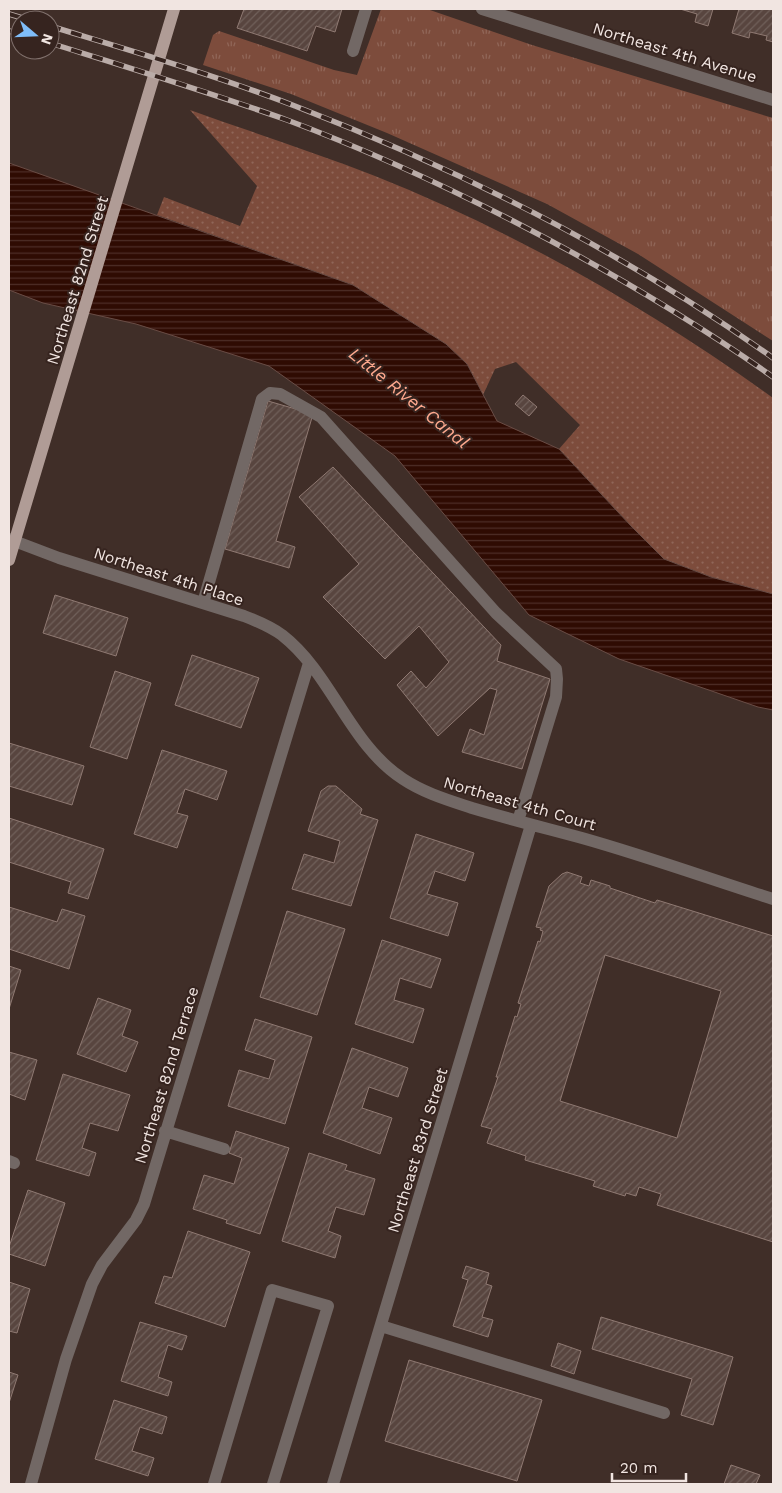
<svg xmlns="http://www.w3.org/2000/svg" width="782" height="1493" viewBox="0 0 782 1493" font-family="'Work Sans',sans-serif">
	<style>
		.grass { fill: url(#grass-dots) }
		.park { fill: url(#park-tufts) }
		.water { fill: url(#water-rules); stroke: #694c45 }
		.building { fill: url(#building-hatch); stroke: #8f7972; fill-rule: evenodd }
		.lines { fill: none; stroke-linecap: round; stroke-linejoin: round }
		.minor { stroke: #726865; stroke-width: 12 }
		.major { stroke: #b09c96; stroke-width: 12 }
		.rail-casing { stroke: #baaca8; stroke-width: 5.5 }
		.rail { stroke: #36241f; stroke-width: 4; stroke-dasharray: 11; stroke-linecap: butt }
		.labels { text-anchor: middle; stroke-width: 4; stroke-linejoin: round; paint-order: stroke }
		.street-label { font-size: 16px; fill: #f1e5e1; stroke: #36241f }
		.water-label { font-size: 18px; font-style: italic; fill: #fea98e; stroke: #36241f }
	</style>
	<defs>
		<pattern id="grass-dots" width="8" height="8" patternUnits="userSpaceOnUse" patternTransform="scale(1.25)"><rect width="8" height="8" fill="#7d4c3c"/><path d="M2 2h.1M6 6h.1" fill="none" stroke="#906658" stroke-width="1.8" stroke-linecap="round"/></pattern>
		<pattern id="park-tufts" width="24" height="20" patternUnits="userSpaceOnUse" patternTransform="scale(1.25)"><rect width="24" height="20" fill="#7d4c3c"/><path d="M3 7l-1-3M5 7V3M7 7l1-3M15 17l-1-3M17 17v-4M19 17l1-3" fill="none" stroke="#906658"/></pattern>
		<pattern id="water-rules" width="6" height="5" patternUnits="userSpaceOnUse" patternTransform="scale(1.25)"><rect width="6" height="5" fill="#2f0b02"/><path d="M0 2.5h6" fill="none" stroke="#4e2e27"/></pattern>
		<pattern id="building-hatch" width="6" height="6" patternUnits="userSpaceOnUse" patternTransform="scale(1.25)"><rect width="6" height="6" fill="#58453f"/><path d="M-1 1l2-2M0 6l6-6M5 7l2-2" fill="none" stroke="#70605a"/></pattern>
	</defs>
	<rect width="100%" height="100%" fill="#402e28"/>
	<path class="grass" d="M190,110C251,132 314,152 375,176C516,232 650,309 773,398V594L711,577L664,559L631,526L559,449L580,425L516,362L495,369L483,395L467,364L353,285L157,215L164,197L240,226L257,186Z"/>
	<path class="park" d="M381,9H427L532,45L773,118V341L638,254L547,204L387,133L291,94L203,65L213,35L219,31L334,70L357,75Z"/>
	<path class="water" d="M9,163L353,285L446,344L467,364L497,421L559,449L631,526L664,559L711,577L773,594V710L758,707L619,659L529,615L395,456L269,366L136,324L43,303L9,290Z"/>
	<path class="building" d="M244,9H342L335,32L316,26L307,51L237,28Z
		M680,9H713L708,26L695,22L697,14Z
		M739,9H773V42L766,40L767,36L750,32L749,38L732,33Z
		M523,395L537,407L529,416L515,404Z
		M268,401L313,414L276,541L295,547L289,568L225,549Z
		M333,467L501,645L497,661L550,679L522,769L462,752L470,729L484,735L497,690L490,688L438,736L397,685L411,671L426,688L449,662L419,626L385,659L323,597L359,564L299,497Z
		M55,595L128,618L116,656L43,633Z
		M192,655L259,678L241,728L175,705Z
		M115,671L151,683L127,759L90,747Z
		M9,743L84,766L72,805L9,786Z
		M162,750L227,771L217,800L185,789L177,813L188,816L177,848L134,834Z
		M328,786H336L362,809L360,814L378,820L351,906L292,889L304,854L334,863L340,841L308,831L321,791Z
		M9,818L104,849L88,899L68,893L71,882L9,862Z
		M416,834L474,853L465,881L435,871L427,894L458,903L448,936L390,918Z
		M567,872L582,877L580,883L589,886L591,880L610,886V888L655,903L657,900L773,936V1242L657,1205L661,1194L639,1187L636,1196L626,1193L625,1196L593,1186L595,1181L525,1160L526,1156L487,1143L492,1129L481,1126L498,1077H496L515,1016L517,1017L521,1004L518,1003L538,941L540,942L543,931L540,930L541,928L536,927L549,886L562,874ZM605,955L721,991L677,1138L560,1101Z
		M9,907L57,922L62,909L85,916L69,969L9,949Z
		M287,911L345,929L317,1015L260,997Z
		M382,940L441,959L431,988L400,978L394,1000L424,1009L413,1043L355,1024Z
		M9,966L21,970L9,1009Z
		M98,998L131,1010L122,1036L138,1042L126,1072L77,1054Z
		M255,1019L312,1037L285,1124L228,1106L239,1070L269,1079L275,1060L245,1050Z
		M352,1048L408,1068L398,1097L369,1087L362,1108L392,1118L380,1154L323,1133Z
		M9,1052L37,1060L25,1100L9,1094Z
		M63,1074L130,1095L118,1131L90,1123L82,1148L96,1153L89,1176L36,1160Z
		M236,1131L289,1148L260,1234L226,1223L227,1220L193,1209L204,1175L234,1184L242,1158L229,1153Z
		M309,1153L347,1165L345,1170L375,1179L364,1215L336,1207L328,1231L341,1236L335,1258L282,1241Z
		M28,1190L65,1203L45,1266L9,1254V1247Z
		M188,1231L250,1252L225,1327L155,1303L164,1276L172,1278Z
		M466,1266L489,1273L486,1284L492,1286L482,1317L493,1320L488,1337L453,1326L468,1280L462,1278Z
		M9,1282L30,1289L17,1333L9,1331Z
		M601,1317L733,1357L713,1425L681,1415L692,1379L592,1349Z
		M140,1322L187,1336L182,1350L168,1345L158,1377L172,1382L168,1396L121,1381Z
		M558,1343L581,1351L574,1374L551,1366Z
		M409,1360L542,1400L517,1481L385,1441Z
		M9,1372L18,1375L9,1403Z
		M114,1400L167,1417L162,1434L140,1427L132,1451L154,1458L148,1476L95,1459Z
		M731,1465L760,1475L756,1484H724Z"/>
	<g class="lines">
		<path class="minor" d="M482,9L773,100
			M353,51L366,9
			M9,539L59,558L244,616C257,621 271,627 282,635C332,674 349,744 403,779C424,793 448,800 472,808C509,819 545,828 582,838C646,856 710,879 773,899
			M203,603L262,399L270,393L280,394L321,417L496,613L556,669L557,679L556,697L518,821
			M165,1131L224,1149
			M9,1161L14,1163
			M381,1326L664,1413
			M31,1484L66,1359L92,1284L102,1265L136,1220L144,1204L309,663
			M214,1484L272,1290L328,1306L273,1484
			M333,1484L531,825"/>
		<path class="major" d="M9,560L174,9"/>
		<defs>
			<path id="rail" d="M9,14L29,20
				M50,26C132,51 215,75 295,106C463,171 626,253 773,358
				M9,31L20,34
				M50,43C130,68 209,92 287,120C365,149 441,184 515,222C604,268 691,319 773,377"/>
		</defs>
		<use href="#rail" class="rail-casing"/>
		<use href="#rail" class="rail"/>
	</g>
	<g class="labels">
		<g class="street-label">
			<text transform="translate(675 52) rotate(17)" y="6">Northeast 4th Avenue</text>
			<text transform="translate(77 280) rotate(-73)" y="6">Northeast 82nd Street</text>
			<text transform="translate(169 576) rotate(18)" y="6">Northeast 4th Place</text>
			<text transform="translate(520 803) rotate(16)" y="6">Northeast 4th Court</text>
			<text transform="translate(166 1075) rotate(-73)" y="6">Northeast 82nd Terrace</text>
			<text transform="translate(417 1150) rotate(-73)" y="6">Northeast 83rd Street</text>
		</g>
		<g class="water-label">
			<text transform="translate(409 398) rotate(39)" y="6">Little River Canal</text>
		</g>
	</g>
	<rect width="782" height="1493" fill="none" stroke="#f1e5e1" stroke-width="20"/>
	<g transform="translate(35 35) rotate(109)"><circle r="24" fill="#36241f" stroke="#81716d"/>
	<path d="M0-4L9 19L0 12L-9 19Z" fill="#7fbdf9"/>
	<text y="-8" font-size="14" font-weight="bold" text-anchor="middle" fill="#f1e5e1">N</text>
	</g>
	<path d="M612 1473v8h74v-8" fill="none" stroke="#f1e5e1" stroke-width="2.5"/>
	<text x="620" y="1473" font-size="15" fill="#f1e5e1" stroke="#36241f" stroke-width="4" paint-order="stroke">20 m</text>
</svg>
